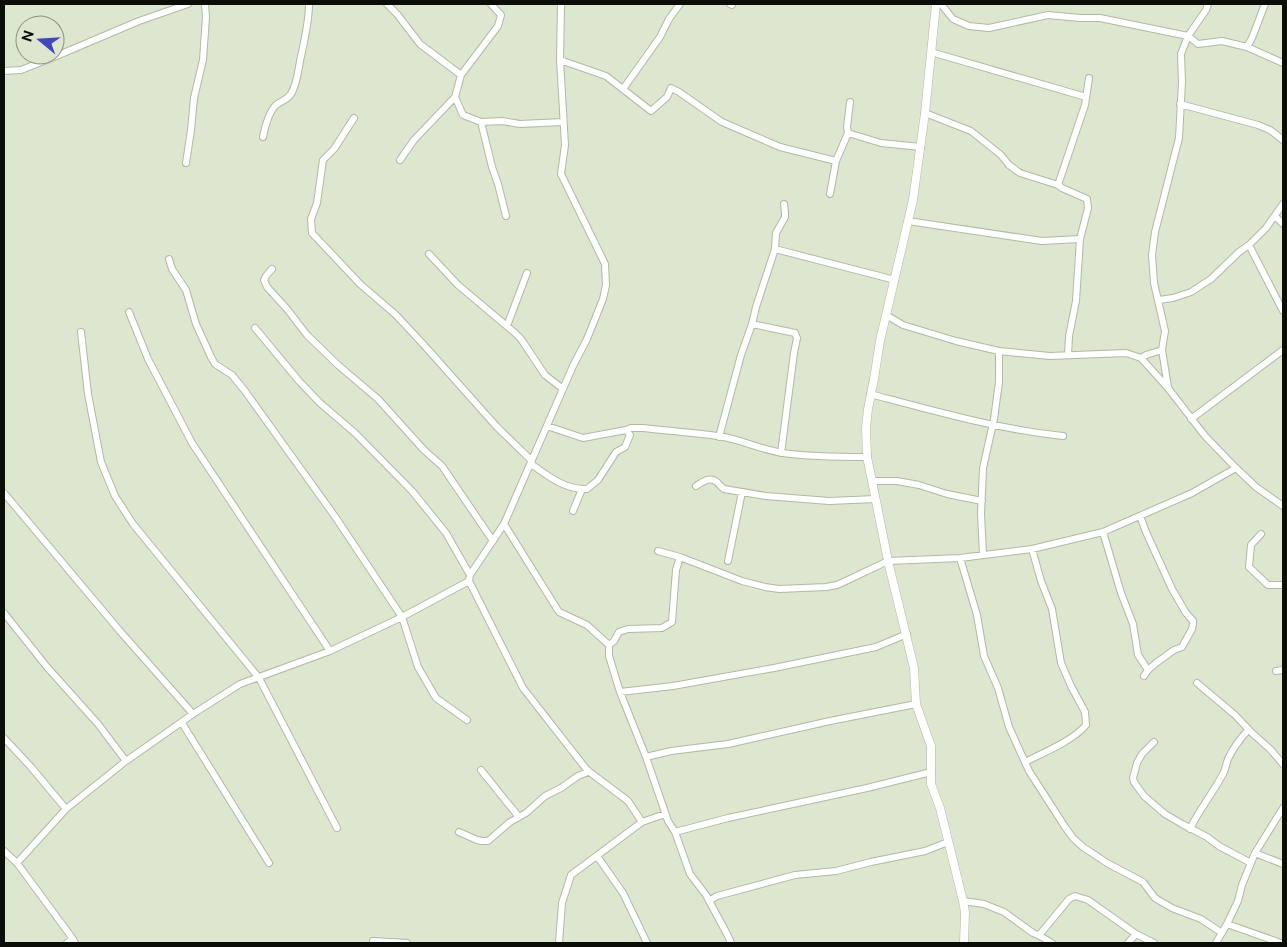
<svg xmlns="http://www.w3.org/2000/svg" width="1287" height="947" viewBox="0 0 1287 947" font-family="'Public Sans',sans-serif">
	<style>
		.lines { fill: none; stroke-linecap: round; stroke-linejoin: round }
		.minor-casing { stroke: #b0baa2; stroke-width: 8 }
		.tertiary-casing { stroke: #b0baa2; stroke-width: 9 }
		.minor { stroke: #fff; stroke-width: 6 }
		.tertiary { stroke: #fff; stroke-width: 8 }
	</style>
	<rect width="100%" height="100%" fill="#dde7cf"/>
	<g class="lines">
		<defs>
			<path id="minor" d="M387,4L397,14L420,44L461,75
				M730,4L732,5
				M941,4L953,19L969,26L989,28L1048,15L1080,18H1100L1188,36L1198,44L1222,41L1247,47L1283,63
				M1247,47L1252,38L1265,4
				M931,52L1086,97
				M560,60L606,76L651,111L667,97L671,88L679,92L722,122L780,147L836,161
				M4,71L21,70L54,57L139,21L188,4
				M623,89L660,37L669,19L680,4
				M455,97L463,115L481,122L502,121L520,124L563,122
				M1180,104L1258,125L1270,130L1283,140
				M925,113L971,131L1001,155L1009,165L1020,173L1058,185L1062,188L1087,199L1088,208L1080,239L1076,301L1069,336L1068,355
				M354,118L334,149L323,160L317,203L311,219L312,233L360,284L396,315L423,344L497,427L532,461
				M481,122L492,167L498,184L506,216
				M848,133L881,143L921,147
				M263,137C265,127 268,113 276,105C281,101 287,100 291,94C297,84 298,72 300,61C304,42 309,23 309,4
				M400,160L414,140L455,97L461,75L498,26L501,15L491,4
				M186,163L191,130L194,98L203,60L206,17L205,4
				M1058,185L1085,105L1089,78
				M830,194L836,161L848,133L847,127L850,102
				M1275,216L1283,224
				M908,221L1042,241L1080,239
				M1249,245L1283,311
				M775,249L895,280
				M429,254L458,285L515,333L521,339L545,375L563,389
				M169,259L172,269L186,290L196,324L211,357L215,364L232,375L245,391L336,518L402,617L418,667L436,698L467,720
				M272,269L266,276L264,280L267,287L287,309L307,335L338,365L378,399L424,450L442,466L493,541
				M1159,300L1173,298L1191,292L1211,279L1239,252L1249,245L1266,228L1283,204
				M129,312L148,359L192,443L330,651
				M886,315L903,325L956,341L999,351L1050,356L1126,353L1141,358L1168,388L1205,436L1236,468L1256,487L1283,506
				M752,324L756,307L775,249L776,233L785,217V212L784,204
				M507,326L527,273
				M255,328L299,381L320,403L355,433L412,491L446,533L470,575
				M81,332L88,394L101,462L115,496L133,524L259,678L337,828
				M1141,358L1146,355L1162,350
				M1168,387L1162,350L1165,331L1154,283L1152,255L1155,232L1179,138L1182,82L1181,54L1188,36L1206,10L1208,4
				M870,394C934,411 997,429 1063,436
				M1191,419L1283,350
				M547,426L583,438L626,430
				M719,437L741,355L752,324L795,333L797,338L794,353L781,453
				M531,464C548,476 565,490 587,489L598,480L616,452L625,447L630,435L626,430L631,428H643C670,431 697,433 724,437C744,441 763,450 783,453C811,457 839,457 867,457
				M872,481H897L919,485L947,494L982,501
				M696,486C703,482 709,476 717,482C719,484 721,487 724,489L766,496L829,501L876,499
				M4,493L119,630L193,714
				M573,511L582,489
				M1140,516L1146,532L1172,589L1186,613L1193,621V624L1192,629L1182,647L1174,650L1156,663L1148,670L1144,676
				M504,524L559,612L587,625L609,645
				M1103,532L1121,593L1133,624L1138,655L1148,670
				M1261,534L1251,545L1249,567L1268,585H1283
				M658,551L680,557L742,581L765,587L779,589L826,587L837,585L850,579L888,561L960,558L1032,549L1103,532L1192,493L1236,468
				M983,555L981,514L983,468L994,419L999,382V351
				M680,557L676,570L672,622L662,628L628,629L619,632L614,641L609,645V656L620,692L646,757L668,821L675,832L690,874L706,895L728,936L731,943
				M960,558L977,615L984,656L998,688L1009,727L1029,771L1065,827L1073,838L1083,847L1107,863L1143,882L1155,898L1172,908L1201,919L1222,933
				M728,561L742,492
				M469,581L523,688L587,770L628,801L642,822
				M4,613L47,667L98,724L126,761
				M1276,671L1283,670
				M1197,683L1235,715L1252,733L1270,749L1283,764
				M620,692L673,686L774,668L876,647L907,634
				M182,723L269,863
				M4,738L31,767L66,809
				M1154,742L1142,754L1137,763L1133,778L1134,782L1144,796L1165,814L1182,824L1207,837L1219,846L1251,863
				M646,757L671,751L728,744L830,721L916,704
				M1025,762C1043,753 1074,740 1086,725L1085,712L1071,686L1061,663L1052,609L1041,581L1032,549
				M481,770L510,806L519,817
				M1190,829C1199,810 1213,793 1223,774C1226,769 1226,764 1228,759C1233,748 1240,739 1248,730
				M459,832L477,840L482,841H488L510,822L526,813L545,796L561,788L578,776L588,772
				M675,832L728,818L867,788L931,772
				M4,851L17,863L73,939L75,943
				M1255,853L1283,864
				M597,856L623,893L647,943
				M17,863L66,809L126,761L193,714L240,684L330,651L402,617L469,581L470,575L504,524L573,366L587,339L603,299L606,285L605,264L561,174L565,145L560,60L561,4
				M709,901L717,896L795,875L836,871L871,862L925,851L948,842
				M963,901L984,904L1004,912L1033,933L1038,935L1041,933L1069,899L1075,896L1088,900L1136,934L1154,943
				M1227,924L1281,943
				M1038,935L1052,943
				M373,941L407,943
				M67,943L73,939
				M559,943L562,903L571,875L642,822L665,814
				M1128,943L1136,934
				M1216,943L1227,924L1238,901L1242,885L1255,853L1283,808"/>
			<path id="tertiary" d="M936,4L925,113L913,200L880,341L874,379L868,409L866,428L867,457L872,481L888,561L914,668L916,704L931,746V784L940,808L963,901L965,912L964,943"/>
		</defs>
		<use href="#minor" class="minor-casing"/>
		<use href="#tertiary" class="tertiary-casing"/>
		<use href="#minor" class="minor"/>
		<use href="#tertiary" class="tertiary"/>
	</g>
	<rect width="1287" height="947" fill="none" stroke="#0b0e07" stroke-width="10"/>
	<g transform="translate(40 40) rotate(288)"><circle r="24" fill="#dde7cf" stroke="#89907f"/>
	<path d="M0-4L9 19L0 12L-9 19Z" fill="#4246bb"/>
	<text y="-8" font-size="14" font-weight="bold" text-anchor="middle" fill="#0b0e07">N</text>
	</g>
</svg>
